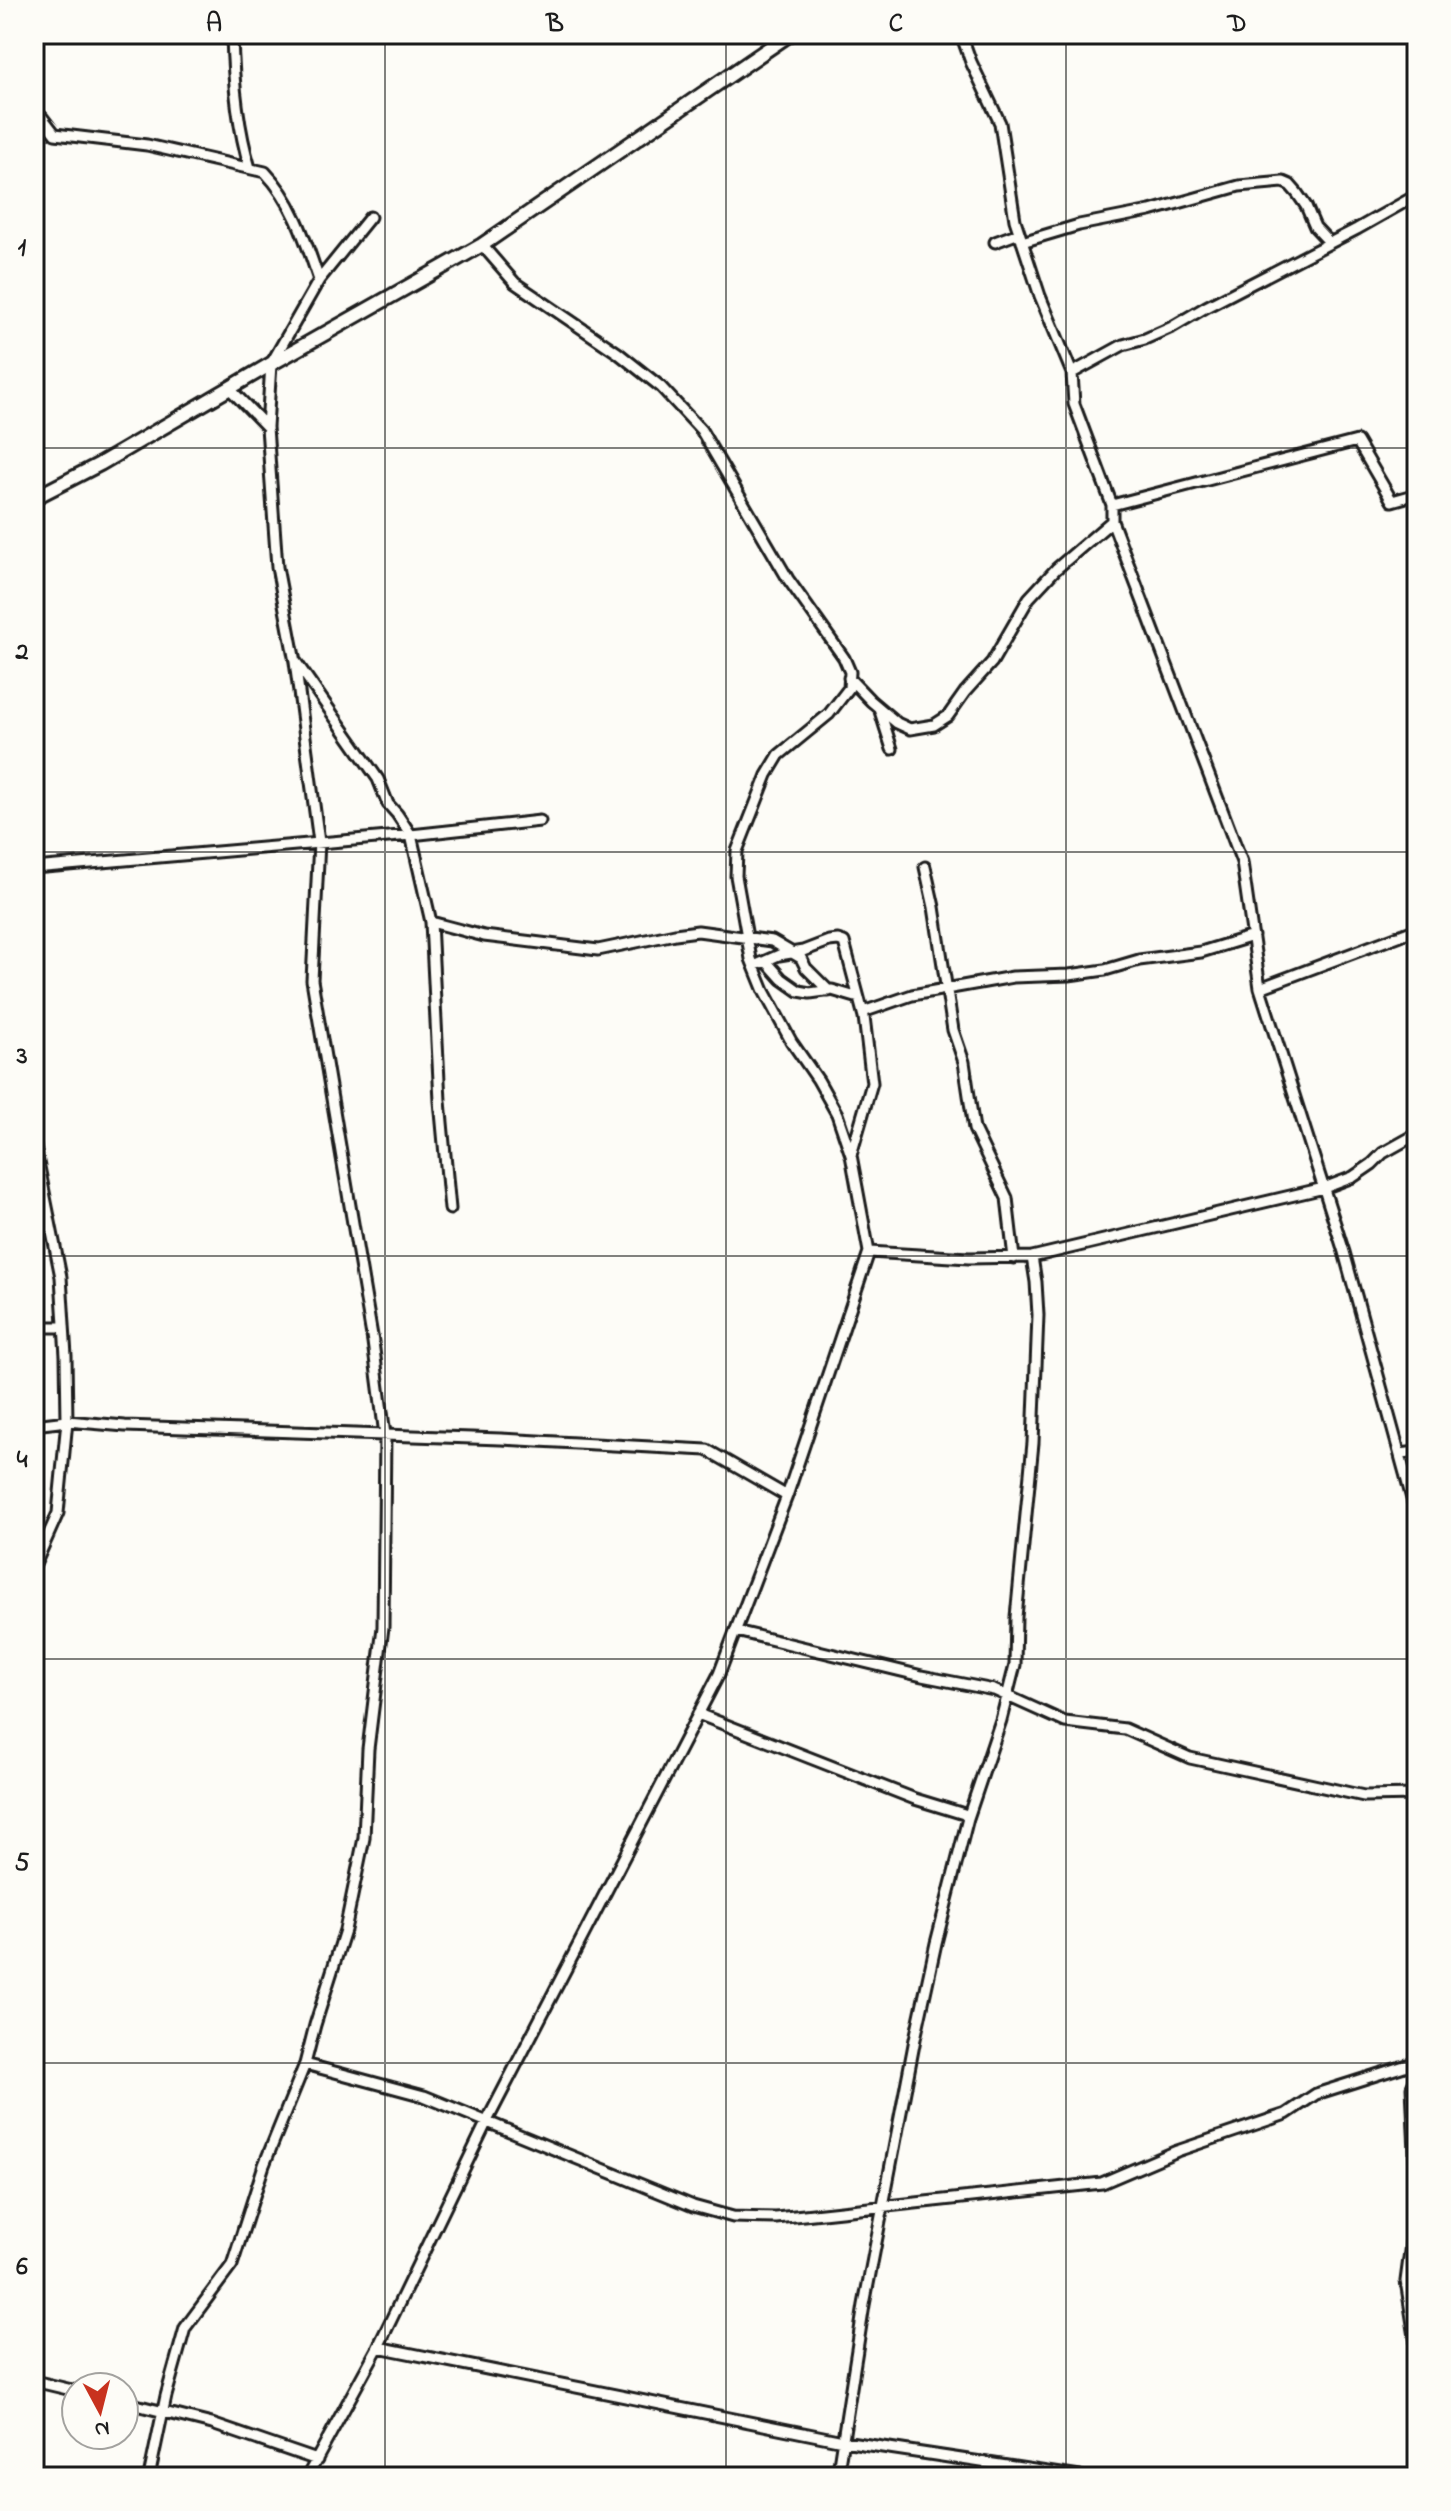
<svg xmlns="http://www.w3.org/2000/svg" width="1451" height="2511" viewBox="0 0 1451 2511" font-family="'Indie Flower',sans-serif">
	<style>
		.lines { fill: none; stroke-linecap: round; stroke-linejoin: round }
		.street-casing { stroke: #1c1c1c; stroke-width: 15 }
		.secondary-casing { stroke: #1c1c1c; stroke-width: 18 }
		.street { stroke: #fdfcf7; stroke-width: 9 }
		.secondary { stroke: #fdfcf7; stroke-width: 12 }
		.grid { fill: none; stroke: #1c1c1c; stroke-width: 2; stroke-opacity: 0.55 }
		.neatline { fill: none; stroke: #1c1c1c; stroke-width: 3 }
		.grid-label { font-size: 26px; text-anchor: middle; font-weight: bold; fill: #1c1c1c }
	</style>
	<rect width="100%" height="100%" fill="#fdfcf7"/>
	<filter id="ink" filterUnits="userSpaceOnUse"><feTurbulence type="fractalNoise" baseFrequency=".0125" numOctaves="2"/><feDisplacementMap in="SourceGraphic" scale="16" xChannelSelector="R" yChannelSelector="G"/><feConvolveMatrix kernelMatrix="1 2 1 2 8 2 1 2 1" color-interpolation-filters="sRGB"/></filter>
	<g filter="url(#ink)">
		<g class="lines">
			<defs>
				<path id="street" d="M232,34C233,79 237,125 250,168
					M961,34L971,62L1000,123L1015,220L1040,296L1072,373L1074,404L1112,505V521L1242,862L1260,988L1344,1252L1417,1517
					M34,116L42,117L55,134L147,145L265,172C294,202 306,242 319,280L271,364L267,427L277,567L295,662L319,842L312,980L373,1342L385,1435L383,1627L368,1749L364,1838L345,1930L315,2025L305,2064L264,2165L232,2265L185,2328L166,2396L149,2477
					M995,242L1019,233
					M1022,242L1079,225L1150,211L1239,186L1283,182L1290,185L1297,193L1306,206L1315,227L1330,243
					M319,280L370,217
					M1072,373L1123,345L1145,339L1172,327L1206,307L1357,229L1417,195
					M230,389L267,427
					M1112,505L1357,441L1392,501L1417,494
					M296,662L378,779L388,804L397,814L411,835L431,922L484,936L598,950L675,934L698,931L772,941L801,958L806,968L829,991
					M849,678L871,701L897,723L910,729L934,725L948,716L965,692L992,662L1029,598L1056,569L1112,521
					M879,708L892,749
					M925,867L934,907L953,1030L964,1062L974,1129L1007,1198L1014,1258
					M34,868L411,835L540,821
					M431,922L440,1101L450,1209
					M766,961L782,979L799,991L810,993L832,990L859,998
					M754,966L779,955L803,951L829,941L838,940L844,942L864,1017L872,1083L851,1155
					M1260,988L1417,929
					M863,1012L912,995L1013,977L1069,975L1105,970L1139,960L1201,952L1253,936
					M34,1142L61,1277L66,1356L67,1421L58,1513L34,1567
					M869,1252L969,1258L1032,1257L1324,1188L1353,1177L1372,1164L1383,1153L1417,1134
					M34,1327H64
					M34,1425L67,1421L125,1426L501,1439L707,1450L787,1496
					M1400,1454L1417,1452
					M736,1631L922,1676L994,1690L1065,1722L1125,1729L1190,1758L1364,1796L1417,1795
					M698,1714L915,1799L964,1814L968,1818
					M305,2064L424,2096L693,2206L733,2217L776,2218L1102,2183L1177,2151L1286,2114L1316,2094L1417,2062
					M1417,2076L1412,2087L1417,2197
					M1417,2199L1406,2281L1417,2349
					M378,2347L843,2441L1080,2477
					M34,2381L76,2391
					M124,2402L212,2424L317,2460
					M307,2477L378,2347L487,2121L719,1674L787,1496L869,1252L851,1155L837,1114L818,1080L791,1041L764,991L751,959L736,876L737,851L767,775L779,755L829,714L849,688L850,672L844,658L788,579L701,430L661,387L618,353L515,283L482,245
					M837,2477L864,2305L915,2039L936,1943L968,1818L1001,1720L1015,1665L1016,1617L1033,1443L1038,1315L1036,1282L1032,1257"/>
				<path id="secondary" d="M34,498L100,464L271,364L482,245L790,34"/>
			</defs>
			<use href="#street" class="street-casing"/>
			<use href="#secondary" class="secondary-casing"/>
			<use href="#street" class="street"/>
			<use href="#secondary" class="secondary"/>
		</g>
	</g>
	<path class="grid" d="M385,34V2477M726,34V2477M1066,34V2477M34,448H1417M34,852H1417M34,1256H1417M34,1659H1417M34,2063H1417"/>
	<rect width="1451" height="2511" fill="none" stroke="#fdfcf7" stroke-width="88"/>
	<g transform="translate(100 2411) rotate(173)"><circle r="38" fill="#fdfcf7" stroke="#a3a29f" stroke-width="2"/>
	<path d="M0-6L14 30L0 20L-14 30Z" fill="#c8321e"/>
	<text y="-12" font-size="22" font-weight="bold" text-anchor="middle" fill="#1c1c1c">N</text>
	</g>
	<rect x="44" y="44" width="1363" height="2423" class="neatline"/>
	<g class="grid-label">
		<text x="214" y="31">A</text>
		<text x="555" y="31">B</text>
		<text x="896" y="31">C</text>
		<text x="1237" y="31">D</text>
		<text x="22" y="255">1</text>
		<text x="22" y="659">2</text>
		<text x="22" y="1063">3</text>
		<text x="22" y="1467">4</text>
		<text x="22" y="1870">5</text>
		<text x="22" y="2274">6</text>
	</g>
</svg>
